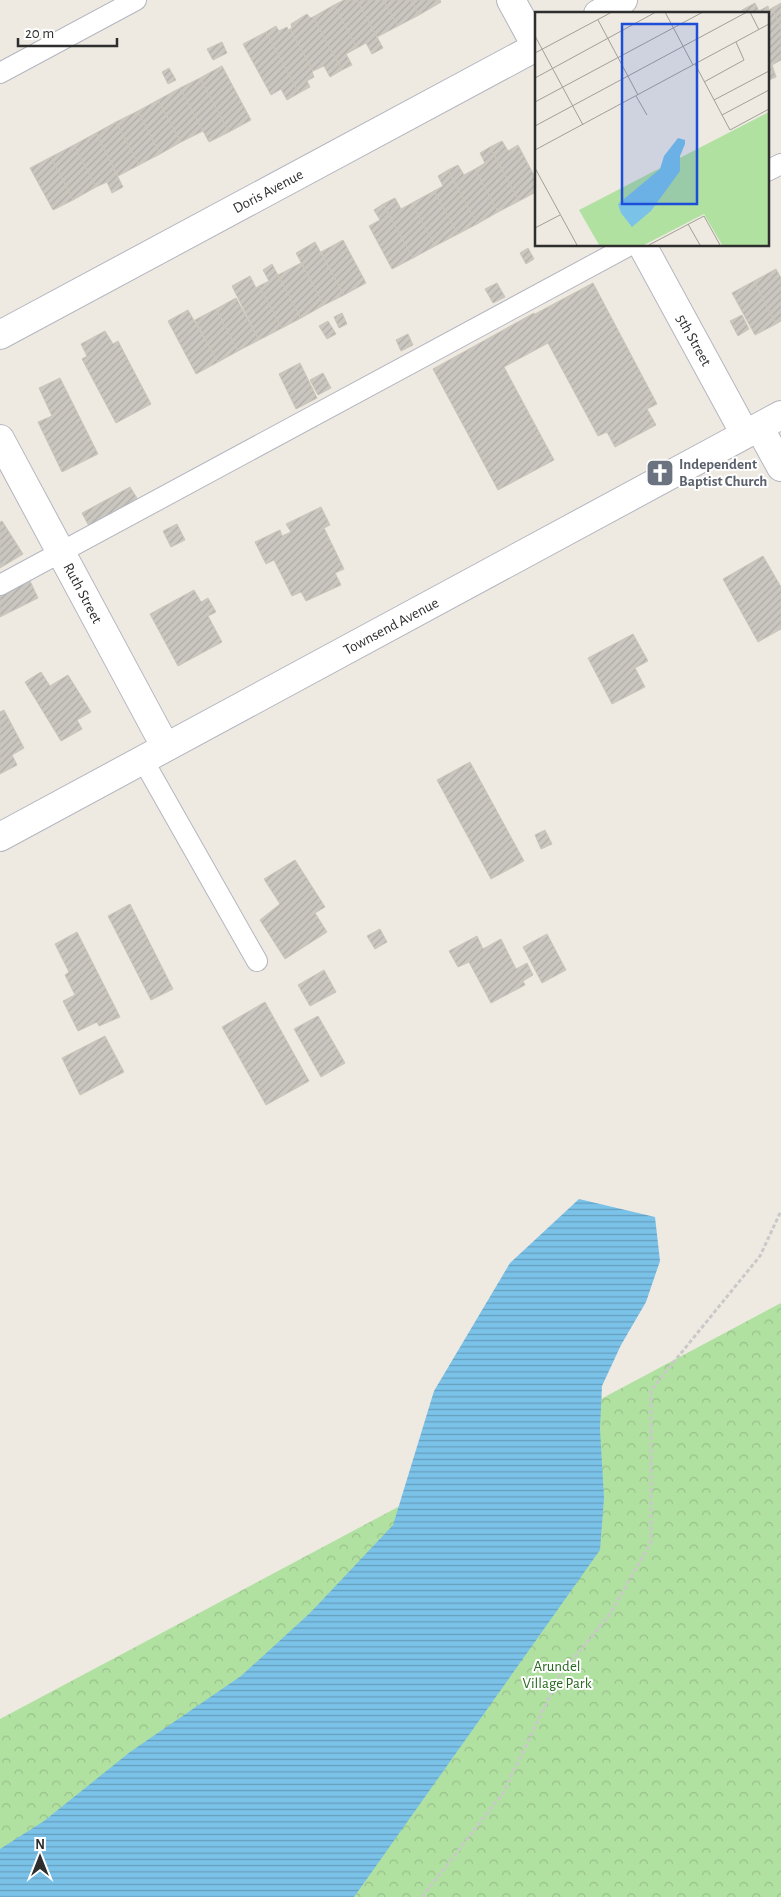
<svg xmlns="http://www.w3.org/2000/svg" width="781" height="1897" viewBox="0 0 781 1897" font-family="'Alegreya Sans',sans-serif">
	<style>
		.forest { fill: url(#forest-crowns) }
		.water { fill: url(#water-rules) }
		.building { fill: url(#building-hatch); stroke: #cac6ba }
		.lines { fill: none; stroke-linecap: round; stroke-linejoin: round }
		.lane-casing { stroke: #b4b6c0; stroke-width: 22 }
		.street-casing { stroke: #b4b6c0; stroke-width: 30 }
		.path { stroke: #c9c9c9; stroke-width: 3; stroke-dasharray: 4 2.5; stroke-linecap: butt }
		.lane { stroke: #fff; stroke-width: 20 }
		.street { stroke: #fff; stroke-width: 28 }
		.labels { text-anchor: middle; stroke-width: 4; stroke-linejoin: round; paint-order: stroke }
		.street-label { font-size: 15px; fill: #2e2e2e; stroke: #fff }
		.worship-label { font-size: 15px; font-weight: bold; fill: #5b616d; stroke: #fff; text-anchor: start }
		.park-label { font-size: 15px; fill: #28691f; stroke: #fff }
		.inset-road { fill: none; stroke: #a19f99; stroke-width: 1 }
		.view { fill: #1d4ed8; fill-opacity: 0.15; stroke: #1d4ed8; stroke-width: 2.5 }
		.inset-edge { fill: none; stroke: #2e2e2e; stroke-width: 2.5 }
	</style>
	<defs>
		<pattern id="forest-crowns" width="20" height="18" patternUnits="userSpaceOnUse" patternTransform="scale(1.25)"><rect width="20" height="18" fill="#b1e1a1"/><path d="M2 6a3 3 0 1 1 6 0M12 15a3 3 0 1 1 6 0" fill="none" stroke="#99c18b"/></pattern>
		<pattern id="water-rules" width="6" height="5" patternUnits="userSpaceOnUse" patternTransform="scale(1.25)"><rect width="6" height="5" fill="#7bc2e9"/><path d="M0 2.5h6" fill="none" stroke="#659ebd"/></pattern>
		<pattern id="building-hatch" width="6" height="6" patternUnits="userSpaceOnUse" patternTransform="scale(1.25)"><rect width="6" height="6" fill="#cac6c0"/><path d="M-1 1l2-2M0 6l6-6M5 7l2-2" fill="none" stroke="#aeaaa5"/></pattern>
	</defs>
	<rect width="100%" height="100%" fill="#eeeae1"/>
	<path class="forest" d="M781,1303V1897H0V1719Z"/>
	<path class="water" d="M579,1199L655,1217L660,1261L646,1302L621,1345L602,1386L600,1429L604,1498L600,1550L354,1897H0V1849L44,1821L130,1752L241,1676L310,1613L393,1525L434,1391L510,1263Z"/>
	<path class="building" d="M344,0H357L383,48L372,54L366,43L357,48L334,5Z
		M357,0H383L398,26L377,37Z
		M383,0H411L419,15L398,26Z
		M411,0H440L441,2L419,15Z
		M755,3L759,11L768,6L769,10L772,8L781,28V60L772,65L776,77L767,59V14H744L742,10Z
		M781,3V28L772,8Z
		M334,5L357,48L346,54L352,65L342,70L313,17Z
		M307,14L310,18L313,17L342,70L330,77L324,66L313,71L290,29L292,28L291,24Z
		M276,26L279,31L287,27L288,30L290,29L313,71L312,72L314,77L307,81L310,87L299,93L266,32Z
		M266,32L299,93L287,100L281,89L271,95L243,44Z
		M222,42L227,53L213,60L207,49Z
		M767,59L776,77L767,81Z
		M222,66L251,120L229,132L200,78Z
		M169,68L176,80L168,84L162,72Z
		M200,78L229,132L209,142L180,88Z
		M180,88L203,131L181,142L158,100Z
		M158,100L181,142L160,154L138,111Z
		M138,111L160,154L139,165L116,122Z
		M116,122L139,165L118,176L96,133Z
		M96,133L123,187L112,193L107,182L96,187L74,145Z
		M502,141L508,151L518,145L536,179V192L519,201L490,147Z
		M74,145L96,187L73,200L51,157Z
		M490,147L519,201L498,212L475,169L485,163L480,153Z
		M51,157L73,200L53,210L30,168Z
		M458,165L464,175L475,169L498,212L477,224L448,170Z
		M448,170L477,224L458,234L434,191L443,186L438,176Z
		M434,191L458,234L435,246L412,203Z
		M395,198L401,209L412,203L435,246L413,258L383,204Z
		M383,204L413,258L392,269L369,226L380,220L374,210Z
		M343,240L366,283L344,295L321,252Z
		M315,242L344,295L324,305L296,253Z
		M528,248L534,259L526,264L520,253Z
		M301,263L324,305L301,318L278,275Z
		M272,264L301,318L282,328L259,286L269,281L263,270Z
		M776,269L781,278V321L776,324L754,281Z
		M250,276L256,288L259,286L282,328L259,340L232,286Z
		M754,281L776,324L755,335L732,293Z
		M497,283L505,297L493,303L485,289Z
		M593,283L657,404L647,409L656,425L615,447L607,432L598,436L548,343L504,367L554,460L498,490L433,369L534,313L535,314Z
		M236,298L259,340L238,351L216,309Z
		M216,309L238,351L218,362L195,320Z
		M188,310L218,362L196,374L168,321Z
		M342,313L347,324L339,328L334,317Z
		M742,315L749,329L738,336L730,321Z
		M328,321L336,334L327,339L319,326Z
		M105,331L113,344L118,341L151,404L116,423L82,359L87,356L81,344Z
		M408,334L413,345L401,351L396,340Z
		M300,363L317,398L296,409L279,374Z
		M323,373L331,388L318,395L310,380Z
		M60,378L98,454L62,472L38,422L52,416L39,388Z
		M130,487L140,503L91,530L82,513Z
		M321,507L330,525L324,528L344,569L335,573L341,585L306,601L301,592L292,596L274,560L266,564L255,542L280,530L282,536L291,532L286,524Z
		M2,521L23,554L0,568V522Z
		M177,524L185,540L171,547L163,531Z
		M763,556L781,587V629L758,642L723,579Z
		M30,581L38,598L0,617V596Z
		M194,590L201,602L208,598L216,612L208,616L222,642L178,666L150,614Z
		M633,634L648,661L635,668L645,687L612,704L588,658Z
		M41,672L50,686L68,675L91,712L77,720L82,729L61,741L25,682Z
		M4,710L24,748L12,755L17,765L0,774V712Z
		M470,762L524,861L491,879L437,780Z
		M545,830L552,844L541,849L535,835Z
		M295,860L325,907L315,913L327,932L285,959L260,920L280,904L264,879Z
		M130,904L173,989L151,1000L108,916Z
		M380,929L387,942L375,949L367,936Z
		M77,932L120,1017L99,1026L97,1022L78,1031L63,1001L75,995L65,975L69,972L55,944Z
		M547,934L566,970L542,983L523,947Z
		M477,936L483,949L501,939L516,969L527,963L533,975L523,981L525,985L491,1003L469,962L458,967L449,951Z
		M324,970L336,992L310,1006L298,985Z
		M265,1002L309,1081L266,1105L222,1027Z
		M318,1016L345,1063L321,1077L294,1029Z
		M105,1036L124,1072L80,1095L62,1058Z"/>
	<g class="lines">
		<defs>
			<path id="lane" d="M0,73L136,0
				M767,171L781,164
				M0,585L630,245
				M143,760L257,961"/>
			<path id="street" d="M511,0L536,46
				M598,14L623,0
				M642,245L745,434
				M0,335L536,47
				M759,427L781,467
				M0,439L165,746
				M0,837L781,415"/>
		</defs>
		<use href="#lane" class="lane-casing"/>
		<use href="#street" class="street-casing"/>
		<path class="path" d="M422,1897L503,1793L560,1675L610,1614L651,1542V1390L760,1256L781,1211"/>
		<use href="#lane" class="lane"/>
		<use href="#street" class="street"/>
	</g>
	<defs>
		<symbol id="church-square" viewBox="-11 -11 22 22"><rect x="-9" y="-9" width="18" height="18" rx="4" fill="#6b7280" stroke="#fff"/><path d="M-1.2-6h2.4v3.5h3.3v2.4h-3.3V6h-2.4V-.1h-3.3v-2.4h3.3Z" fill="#fff"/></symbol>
	</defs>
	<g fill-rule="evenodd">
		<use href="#church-square" x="644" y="457" width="32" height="32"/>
	</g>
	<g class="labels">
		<g class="street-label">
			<text transform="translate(268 191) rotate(-28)" y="5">Doris Avenue</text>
			<text transform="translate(694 340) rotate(61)" y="5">5th Street</text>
			<text transform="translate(83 593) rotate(62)" y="5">Ruth Street</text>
			<text transform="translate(391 626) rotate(-28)" y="5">Townsend Avenue</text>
		</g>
		<g class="worship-label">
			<text x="679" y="469">Independent<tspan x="679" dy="17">Baptist Church</tspan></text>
		</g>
		<g class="park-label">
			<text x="557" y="1671">Arundel<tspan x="557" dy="17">Village Park</tspan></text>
		</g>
	</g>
	<g transform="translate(535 12)">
		<rect width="234" height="234" fill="#eeeae1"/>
		<path d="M234,100V233H187L169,202L109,233H64L44,198Z" fill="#b1e1a1"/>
		<path d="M143,126L150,128V132L145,144V159L116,199L97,215L86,201L83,192L125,157L129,144Z" fill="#7bc2e9"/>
		<path class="inset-road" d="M130,0L158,53M215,0L224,18M63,8L103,83M0,24L48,113M0,41L77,0M160,52L195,118L234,97M0,66L121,0M169,70L209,48L201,30M101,84L112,103M179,88L234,59M0,90L168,0M187,103L234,78M0,114L212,0M0,138L234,12M0,156L42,233M153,212L165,233M0,216L25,203M114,233L169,204L185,233"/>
		<path class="view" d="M87,12H162V192H87Z"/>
		<rect width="234" height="234" class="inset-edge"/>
	</g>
	<g transform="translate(40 1857)" stroke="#ffffff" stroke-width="4" paint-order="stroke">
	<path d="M0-4L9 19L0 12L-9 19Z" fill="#2e2e2e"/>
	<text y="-8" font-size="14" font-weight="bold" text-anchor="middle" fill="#2e2e2e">N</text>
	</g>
	<path d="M18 38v8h99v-8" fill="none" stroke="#2e2e2e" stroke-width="2.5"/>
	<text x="25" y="38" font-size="15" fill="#2e2e2e" stroke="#ffffff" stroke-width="4" paint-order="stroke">20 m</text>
</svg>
